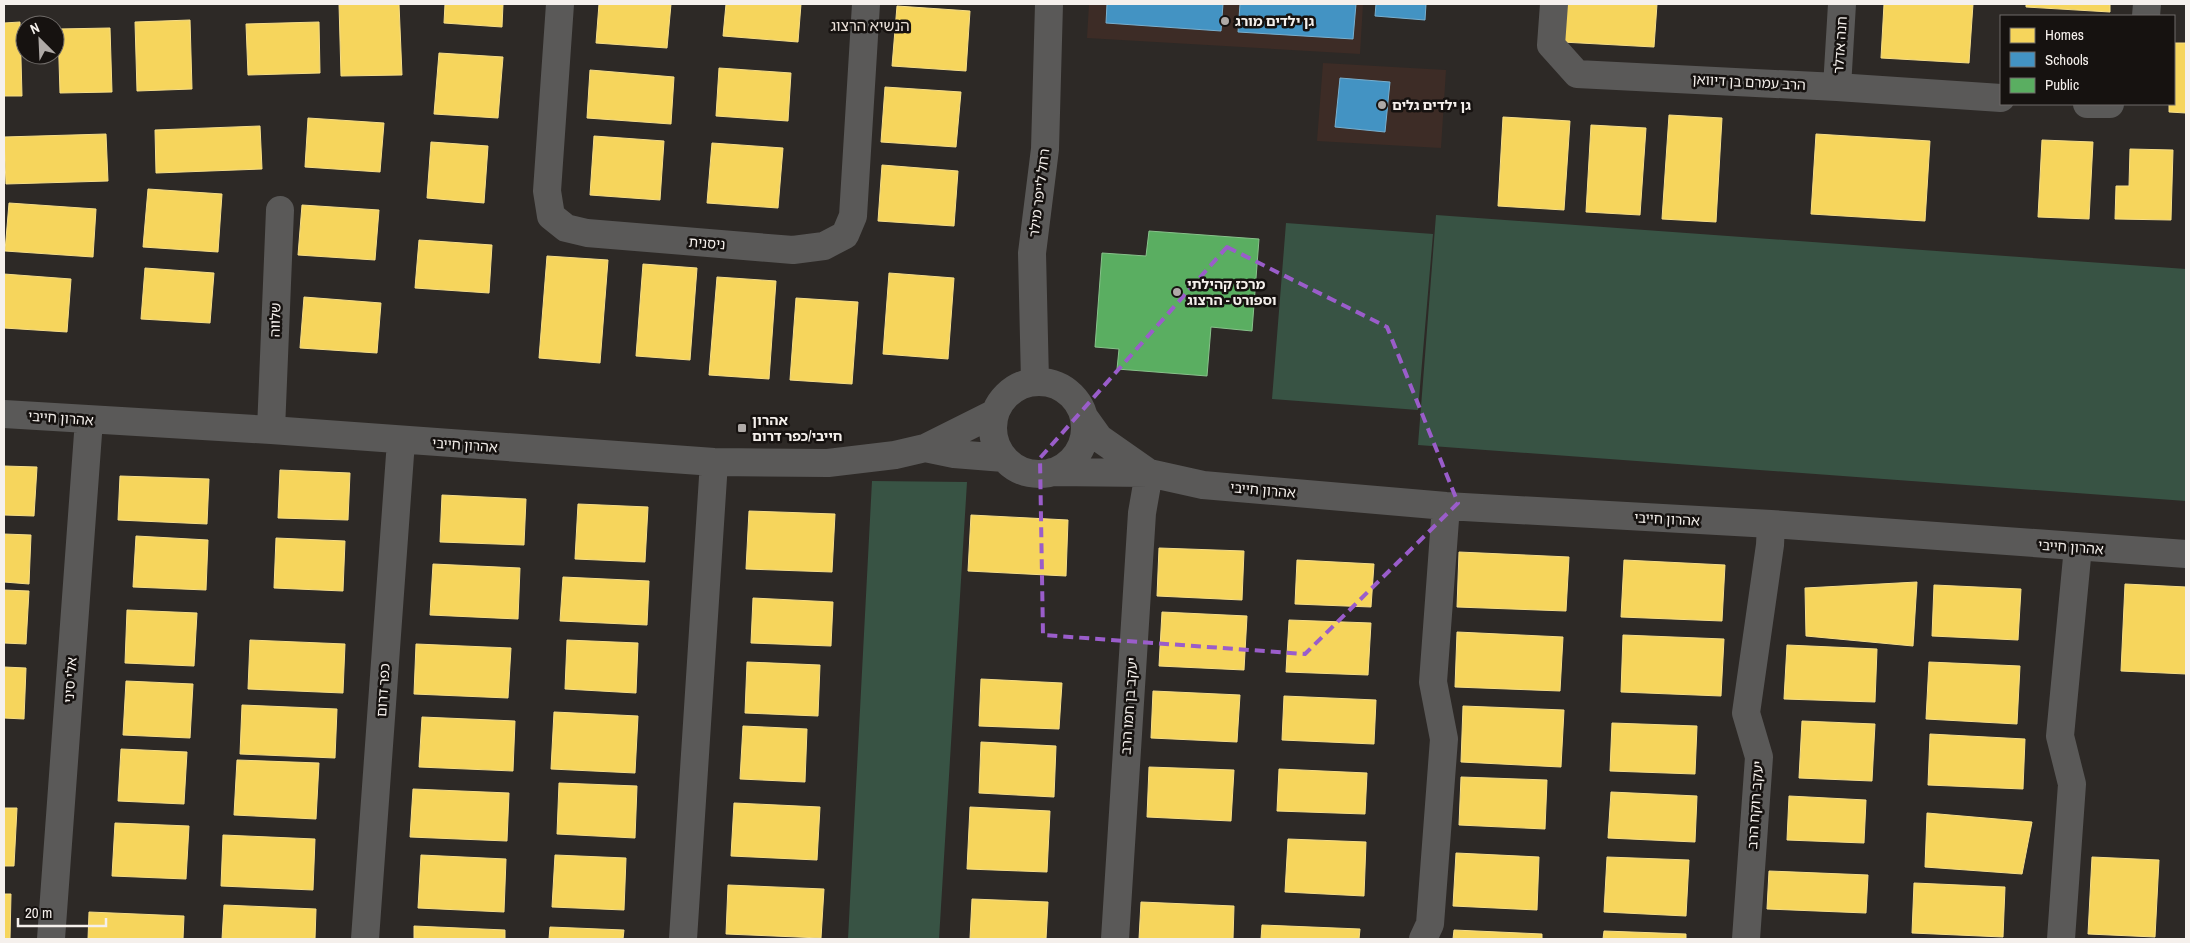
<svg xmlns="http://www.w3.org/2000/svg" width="2190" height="943" viewBox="0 0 2190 943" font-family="'Archivo Narrow','Noto Sans Hebrew',sans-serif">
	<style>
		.education { fill: #3d2c26 }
		.green { fill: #385344 }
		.homes { fill: #f6d55c; stroke: #f6dd87 }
		.schools { fill: #4393c3; stroke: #78afcf }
		.public { fill: #5aae61; stroke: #88c28b }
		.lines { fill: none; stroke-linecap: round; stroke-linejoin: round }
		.minor { stroke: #5a5958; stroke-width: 28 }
		.marked { fill: none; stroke: #9a5dca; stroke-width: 4; stroke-dasharray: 10 6; stroke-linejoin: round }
		.poi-dot { fill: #afaaa7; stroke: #161210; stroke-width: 2 }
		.labels { text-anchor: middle; stroke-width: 5; stroke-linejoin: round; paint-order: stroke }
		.poi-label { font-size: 14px; font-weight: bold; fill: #f5f0ec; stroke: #161210; text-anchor: start }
		.street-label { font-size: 14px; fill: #f5f0ec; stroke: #161210 }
		.neighbourhood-label { font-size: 15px; fill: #eae0d8; stroke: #161210 }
	</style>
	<rect width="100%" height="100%" fill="#2d2926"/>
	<path class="education" d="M1089,4H1363L1360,54L1087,38Z
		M1323,63L1446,70L1441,148L1317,141Z"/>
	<path class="green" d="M1436,215L2186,269V501L1418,445Z
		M1286,223L1433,234L1418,410L1272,399Z
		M872,481L967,482L939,939H848Z"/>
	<path class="homes" d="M339,4H399L402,75L341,76Z
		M445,4H503L502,27L444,23Z
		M599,4H671L667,48L596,43Z
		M726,4H801L798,42L723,36Z
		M1564,4H1657L1654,47L1562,42Z
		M1884,4H1973L1969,63L1881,58Z
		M2026,4H2110V12L2026,7Z
		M897,6L970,11L966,71L892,66Z
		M190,20L192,89L137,91L135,22Z
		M20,22L22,96H4V23Z
		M319,22L320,73L248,75L246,24Z
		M110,28L112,92L60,93L58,29Z
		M2174,43H2186V113L2169,112V104H2174Z
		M439,53L503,57L498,118L434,114Z
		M719,68L791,73L788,121L716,116Z
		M590,70L674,77L671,124L587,118Z
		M885,87L961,92L956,147L881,142Z
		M1669,115L1722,118L1716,222L1662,219Z
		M1503,117L1570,121L1564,210L1498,206Z
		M308,118L384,123L380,172L305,167Z
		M1591,125L1646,128L1640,215L1586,212Z
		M260,126L262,169L156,173L155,130Z
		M106,134L108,181L6,184L4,137Z
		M1816,134L1930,141L1925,221L1811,214Z
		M594,136L664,141L660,200L590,195Z
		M2042,140L2093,142L2089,219L2038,217Z
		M431,142L488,146L484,203L427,198Z
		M712,143L783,148L778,208L707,203Z
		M2130,149L2173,150L2171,220L2115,219L2116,186H2129Z
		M882,165L958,171L954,226L878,221Z
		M148,189L222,194L218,252L143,247Z
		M9,203L96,209L93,257L5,251Z
		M302,205L379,210L375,260L298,255Z
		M419,240L492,245L489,293L415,288Z
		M547,256L608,260L600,363L539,358Z
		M643,264L697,268L690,360L636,356Z
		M145,268L214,273L210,323L141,319Z
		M889,273L954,278L948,359L883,354Z
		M4,274L71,279L67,332L4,328Z
		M717,277L776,281L769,379L709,375Z
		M304,297L381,303L377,353L300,348Z
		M796,298L858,302L852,384L790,380Z
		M4,466L37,467L34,516L4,515Z
		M280,470L350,473L348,520L278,518Z
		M120,476L209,479L207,524L118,520Z
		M442,495L526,499L524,545L440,542Z
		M578,504L648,507L645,562L575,559Z
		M749,511L835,514L832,572L746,569Z
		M971,515L1068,520L1066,576L968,571Z
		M4,534L31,535L29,584L4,582Z
		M136,536L208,540L206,590L133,587Z
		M276,538L345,541L343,591L274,588Z
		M1159,548L1244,551L1242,600L1157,596Z
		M1459,552L1569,557L1566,611L1457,607Z
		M1297,560L1374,564L1371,607L1295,604Z
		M1624,560L1725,565L1722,621L1621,617Z
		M433,564L520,568L518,619L430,615Z
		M563,577L649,581L647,625L560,621Z
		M1917,582L1913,646L1806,636L1805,588Z
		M2125,584L2186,587V674L2121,671Z
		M1934,585L2021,589L2018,640L1932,636Z
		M4,590L29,591L26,644L4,643Z
		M753,598L833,602L831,646L751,643Z
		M127,610L197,613L194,666L125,663Z
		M1162,612L1247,616L1244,670L1159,666Z
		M1289,620L1371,623L1368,675L1286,672Z
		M1457,632L1563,637L1560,691L1455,687Z
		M1623,635L1724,639L1721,696L1621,692Z
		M250,640L345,644L343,693L248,689Z
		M567,640L638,643L636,693L565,689Z
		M416,644L511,648L508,698L414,694Z
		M1787,645L1877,649L1875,702L1784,699Z
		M747,662L820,665L818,716L745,713Z
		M1929,662L2020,666L2017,724L1926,719Z
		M4,667L26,668L24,719L4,718Z
		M981,679L1062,683L1059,729L979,726Z
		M126,681L193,684L190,738L123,735Z
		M1153,691L1240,695L1237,742L1151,738Z
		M1284,696L1376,700L1374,744L1282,740Z
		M242,705L337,709L335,758L240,754Z
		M1463,706L1564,710L1561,767L1461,762Z
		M554,712L638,716L635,773L551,769Z
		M422,717L515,721L513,771L419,767Z
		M1802,721L1875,724L1872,781L1799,778Z
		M1612,723L1697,726L1695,774L1610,771Z
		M743,726L807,729L805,782L740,779Z
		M1930,734L2025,739L2023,789L1928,785Z
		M981,742L1056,746L1054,797L979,793Z
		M121,749L187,752L184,804L118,801Z
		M237,760L319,763L316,819L234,815Z
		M1149,767L1234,770L1231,821L1147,817Z
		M1279,769L1367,773L1365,814L1277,811Z
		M1461,777L1547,780L1545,829L1459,825Z
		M559,783L637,786L635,838L557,834Z
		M413,789L509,793L507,841L410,837Z
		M1611,792L1697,796L1695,842L1608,838Z
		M1789,796L1866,800L1864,843L1787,840Z
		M734,803L820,807L817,860L731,856Z
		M970,807L1050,811L1047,872L967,869Z
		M4,808H17L14,866H4Z
		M1927,813L2032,822L2022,874L1925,867Z
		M115,823L189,826L186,879L112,876Z
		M223,835L315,839L313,890L221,886Z
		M1288,839L1366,842L1364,896L1285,892Z
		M1456,853L1539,857L1537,910L1453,906Z
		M421,855L506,859L504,912L418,908Z
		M555,855L626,858L624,910L552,907Z
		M1607,857L1689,860L1686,916L1604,912Z
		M2092,857L2159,860L2155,937L2088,934Z
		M1769,871L1868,875L1866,913L1767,909Z
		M1914,883L2005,887L2003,937L1912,933Z
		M728,885L824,889L821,938L726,934Z
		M4,894H11L10,939H4Z
		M972,899L1048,902L1046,939H970Z
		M1141,902L1234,906L1233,939H1139Z
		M224,905L316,909L315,939H222Z
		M89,912L184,916L183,939H88Z
		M1262,925L1360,929L1359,939H1261Z
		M414,926L505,930V939H414Z
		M550,927L624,930L623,939H549Z
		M1454,930L1542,934V939H1453Z
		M1604,931L1686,934V939H1603Z"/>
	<path class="schools" d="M1107,4H1223L1221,31L1106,23Z
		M1240,4H1356L1353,39L1238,32Z
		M1376,4H1426L1425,20L1375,16Z
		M1340,78L1390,82L1385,132L1335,127Z"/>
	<path class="public" d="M1149,231L1259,239L1252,331L1211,327L1207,376L1117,369L1119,349L1095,347L1102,253L1146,256Z"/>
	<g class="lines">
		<path class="minor" d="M560,4L547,191L551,216L566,228L587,233L793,250L824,246L845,235L853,216L866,4
			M1554,4L1551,45L1577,74L1837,87L2001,98
			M2146,16L2147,4
			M1837,87L1842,4
			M2087,104H2110
			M1035,381L1032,253L1045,149L1049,4
			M993 428a46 46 0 1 1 92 0a46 46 0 1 1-92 0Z
			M4,414L271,430L714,462L828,463L895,455L925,448L995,413
			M1084,417L1099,438L1149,473
			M271,430L280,210
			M925,448L954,454L1004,458
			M1052,472L1149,473L1203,485L1446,506L1771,524L2186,554
			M51,939L89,420
			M365,939L401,441
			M683,939L714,462
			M1115,939L1142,513L1149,473
			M1423,939L1430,924L1444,739L1433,682L1446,506
			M1746,939L1759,757L1746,713L1770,545L1771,524
			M2061,939L2072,784L2060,736L2078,547"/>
	</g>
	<path class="marked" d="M1227,247L1387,327L1458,503L1305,654L1043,635L1040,458Z"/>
	<g class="poi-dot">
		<circle cx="1225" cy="21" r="5"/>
		<circle cx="1382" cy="105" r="5"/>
		<circle cx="1177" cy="292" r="5"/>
		<rect x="737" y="423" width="10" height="10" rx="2.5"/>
	</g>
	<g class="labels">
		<g class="poi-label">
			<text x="1235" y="26">גן ילדים מורג</text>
			<text x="1392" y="110">גן ילדים גלים</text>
			<text x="1187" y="289">מרכז קהילתי<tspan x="1187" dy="16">וספורט - הרצוג</tspan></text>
			<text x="752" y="425">אהרון<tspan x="752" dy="16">חייבי/כפר דרום</tspan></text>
		</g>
		<g class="street-label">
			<text transform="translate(1840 45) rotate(-86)" y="5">חנה אדלר</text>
			<text transform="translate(1749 82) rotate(3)" y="5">הרב עמרם בן דיוואן</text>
			<text transform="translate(1039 193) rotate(-83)" y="5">רחל לייפר מילר</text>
			<text transform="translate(707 243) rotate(4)" y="5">ניסנית</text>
			<text transform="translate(275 320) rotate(-88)" y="5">שלווה</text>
			<text transform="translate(61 418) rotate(4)" y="5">אהרון חייבי</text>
			<text transform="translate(465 445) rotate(4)" y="5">אהרון חייבי</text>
			<text transform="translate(1263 490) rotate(5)" y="5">אהרון חייבי</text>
			<text transform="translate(1667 519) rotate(3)" y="5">אהרון חייבי</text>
			<text transform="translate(2071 547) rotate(4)" y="5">אהרון חייבי</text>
			<text transform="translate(70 680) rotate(-86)" y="5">אלי סיני</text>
			<text transform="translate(383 690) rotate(-86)" y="5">כפר דרום</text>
			<text transform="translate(1129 706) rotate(-86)" y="5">יעקב בן חמו הרב</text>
			<text transform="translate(1755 805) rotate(-86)" y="5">יעקב רוקח הרב</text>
		</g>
		<g class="neighbourhood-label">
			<text x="870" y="31">הנשיא הרצוג</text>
		</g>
	</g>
	<rect width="2190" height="943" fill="none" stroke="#f5f0ec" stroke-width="10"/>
	<rect x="2000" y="15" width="175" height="90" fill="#161210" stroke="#6f6b68"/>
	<rect x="2010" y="28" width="25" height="15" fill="#f6d55c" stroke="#6f6b68"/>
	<text x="2045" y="40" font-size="15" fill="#f5f0ec">Homes</text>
	<rect x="2010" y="52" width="25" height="15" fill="#4393c3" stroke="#6f6b68"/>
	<text x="2045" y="65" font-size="15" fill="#f5f0ec">Schools</text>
	<rect x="2010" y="78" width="25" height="15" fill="#5aae61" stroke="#6f6b68"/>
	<text x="2045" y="90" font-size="15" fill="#f5f0ec">Public</text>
	<g transform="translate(40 40) rotate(336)"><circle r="24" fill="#161210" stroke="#6f6b68"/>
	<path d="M0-4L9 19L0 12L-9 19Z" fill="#afaaa7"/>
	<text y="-8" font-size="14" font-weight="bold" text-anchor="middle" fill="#f5f0ec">N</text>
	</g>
	<path d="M18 918v8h88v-8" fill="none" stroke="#f5f0ec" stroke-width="2.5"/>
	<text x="25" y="918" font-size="15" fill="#f5f0ec" stroke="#161210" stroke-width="4" paint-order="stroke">20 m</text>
</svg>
